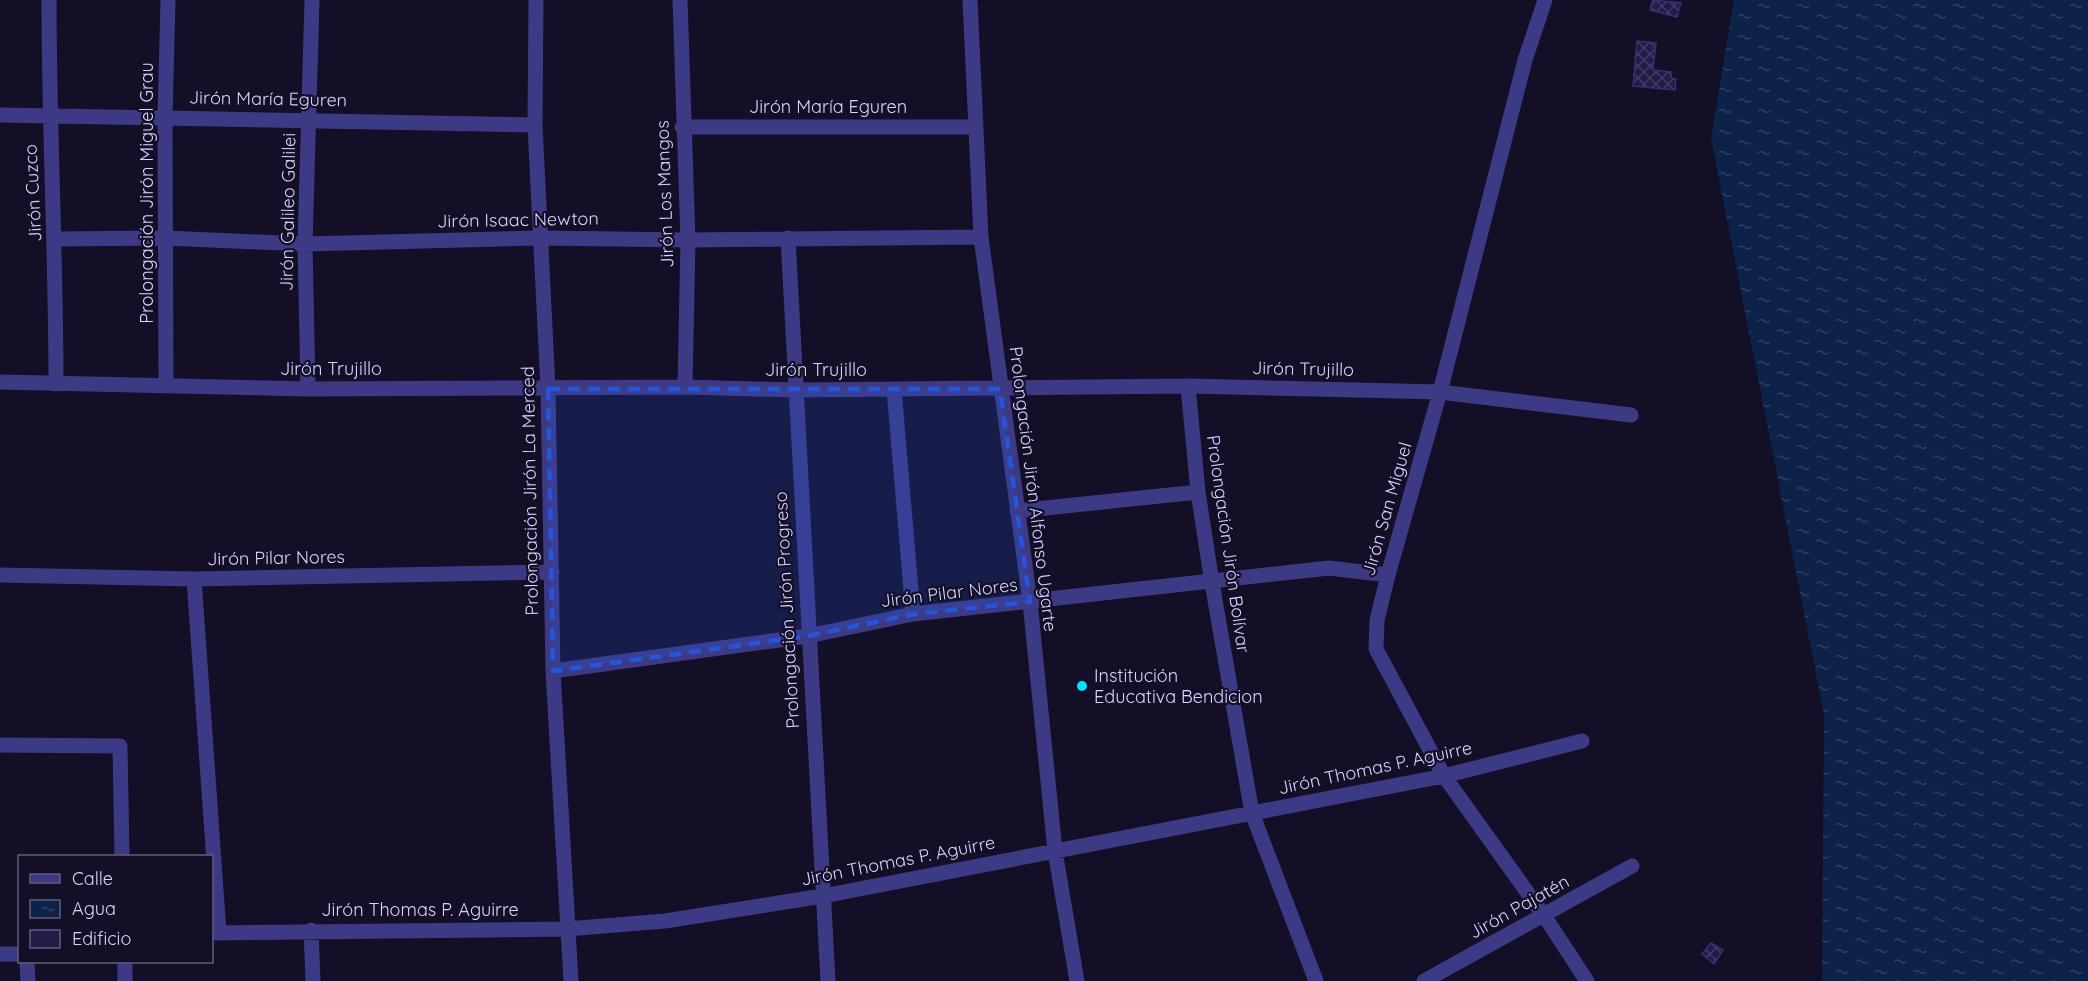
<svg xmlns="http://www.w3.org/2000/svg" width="2088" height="981" viewBox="0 0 2088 981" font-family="Quicksand,sans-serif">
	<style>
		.water { fill: url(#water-ripples) }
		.building { fill: url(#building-cross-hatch); stroke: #3b2d73; stroke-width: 1.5 }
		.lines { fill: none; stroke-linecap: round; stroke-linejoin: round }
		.minor { stroke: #3d3a85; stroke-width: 15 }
		.marked { fill: #2655da; fill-opacity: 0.2; stroke: #2655da; stroke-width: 4.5; stroke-dasharray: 12 8; stroke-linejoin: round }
		.poi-dot { fill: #00e5ff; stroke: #130f26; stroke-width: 2 }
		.labels { text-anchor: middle; stroke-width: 4.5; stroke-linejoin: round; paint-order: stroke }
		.street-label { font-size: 18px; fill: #d9d4ff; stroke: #130f26 }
		.poi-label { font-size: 18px; fill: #d9d4ff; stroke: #130f26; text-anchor: start }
	</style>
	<defs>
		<pattern id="water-ripples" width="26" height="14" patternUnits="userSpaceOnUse" patternTransform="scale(1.5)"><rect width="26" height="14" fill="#0c2248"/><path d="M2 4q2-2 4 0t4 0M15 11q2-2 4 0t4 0" fill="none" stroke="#2f4163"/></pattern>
		<pattern id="building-cross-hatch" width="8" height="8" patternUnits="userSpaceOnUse" patternTransform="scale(1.5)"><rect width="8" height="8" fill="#241b47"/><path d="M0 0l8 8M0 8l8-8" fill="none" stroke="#433b63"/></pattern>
	</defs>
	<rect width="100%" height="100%" fill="#130f26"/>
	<path class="water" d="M1734,0H2088V981H1822L1824,715L1711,138Z"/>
	<path class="building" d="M1653,0L1681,3L1677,17L1650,10Z
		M1637,41L1656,43L1653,70L1671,72V78L1676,79L1675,90L1633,86Z
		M1711,943L1723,950L1714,964L1702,954Z"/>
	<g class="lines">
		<path class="minor" d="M49,0C49,128 56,256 56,384
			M536,0L535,125L548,389L553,671L571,981
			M680,0L688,240L685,387
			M970,0L981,237L1030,602L1055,851L1077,981
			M1545,0L1525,60L1440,392L1388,575L1377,620L1376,649L1444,776L1545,917L1587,981
			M0,115L535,125
			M682,127H974
			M788,238L828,981
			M56,239L165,238L305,244L541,238L688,240L981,237
			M0,382L308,389L685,387L795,390L1188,386L1440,392L1631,415
			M166,385L165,118L168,0
			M1188,386L1198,492L1212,583L1252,813L1316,981
			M308,389L305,244L312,0
			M894,389L913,614
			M1017,511L1198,492
			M0,575L194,579L552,572
			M194,579L219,932
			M553,671L808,636L913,614L1329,568L1388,575
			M0,745L120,746L122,856
			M311,930L313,981
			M212,933L566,929L665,921L823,896L1444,776L1582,741
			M0,954H20
			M27,962L28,981
			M125,962V981
			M1424,981L1632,866"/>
	</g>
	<path class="marked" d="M548,389H1000L1030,602L913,614L808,636L553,671Z"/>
	<circle class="poi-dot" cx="1082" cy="686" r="6"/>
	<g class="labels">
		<g class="street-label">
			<text transform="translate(268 99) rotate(1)" y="6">Jirón María Eguren</text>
			<text x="828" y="113">Jirón María Eguren</text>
			<text transform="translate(33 193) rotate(-93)" y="6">Jirón Cuzco</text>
			<text transform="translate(147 193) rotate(-90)" y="6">Prolongación Jirón Miguel Grau</text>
			<text transform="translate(665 194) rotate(-92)" y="6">Jirón Los Mangos</text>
			<text transform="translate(288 212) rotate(-89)" y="6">Jirón Galileo Galilei</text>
			<text transform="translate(518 220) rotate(-1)" y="6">Jirón Isaac Newton</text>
			<text x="331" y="375">Jirón Trujillo</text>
			<text transform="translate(1303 369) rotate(1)" y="6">Jirón Trujillo</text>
			<text x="816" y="376">Jirón Trujillo</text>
			<text transform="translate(1033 489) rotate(83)" y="6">Prolongación Jirón Alfonso Ugarte</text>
			<text transform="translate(530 491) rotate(-91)" y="6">Prolongación Jirón La Merced</text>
			<text transform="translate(1387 509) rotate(-74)" y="6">Jirón San Miguel</text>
			<text transform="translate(1228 544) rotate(82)" y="6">Prolongación Jirón Bolívar</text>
			<text transform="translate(276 558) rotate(-1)" y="6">Jirón Pilar Nores</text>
			<text transform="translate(949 593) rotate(-7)" y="6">Jirón Pilar Nores</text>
			<text transform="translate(787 610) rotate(-93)" y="6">Prolongación Jirón Progreso</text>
			<text transform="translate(1375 768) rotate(-12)" y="6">Jirón Thomas P. Aguirre</text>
			<text transform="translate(898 861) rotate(-11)" y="6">Jirón Thomas P. Aguirre</text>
			<text transform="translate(1519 907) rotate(-29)" y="6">Jirón Pajatén</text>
			<text x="420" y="916">Jirón Thomas P. Aguirre</text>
		</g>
		<g class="poi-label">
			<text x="1094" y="682">Institución<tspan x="1094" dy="21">Educativa Bendicion</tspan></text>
		</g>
	</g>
	<rect x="18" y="855" width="195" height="108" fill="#130f26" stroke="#625e7d" stroke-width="1.5"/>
	<rect x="30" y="874" width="30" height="9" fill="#3d3a85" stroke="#625e7d" stroke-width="1.5"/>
	<text x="72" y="885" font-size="18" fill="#d9d4ff">Calle</text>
	<rect x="30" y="900" width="30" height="18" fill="url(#water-ripples)" stroke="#625e7d" stroke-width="1.5"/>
	<text x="72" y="915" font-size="18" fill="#d9d4ff">Agua</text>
	<rect x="30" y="930" width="30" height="18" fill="#241b47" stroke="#625e7d" stroke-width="1.5"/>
	<text x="72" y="945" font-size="18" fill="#d9d4ff">Edificio</text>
</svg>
